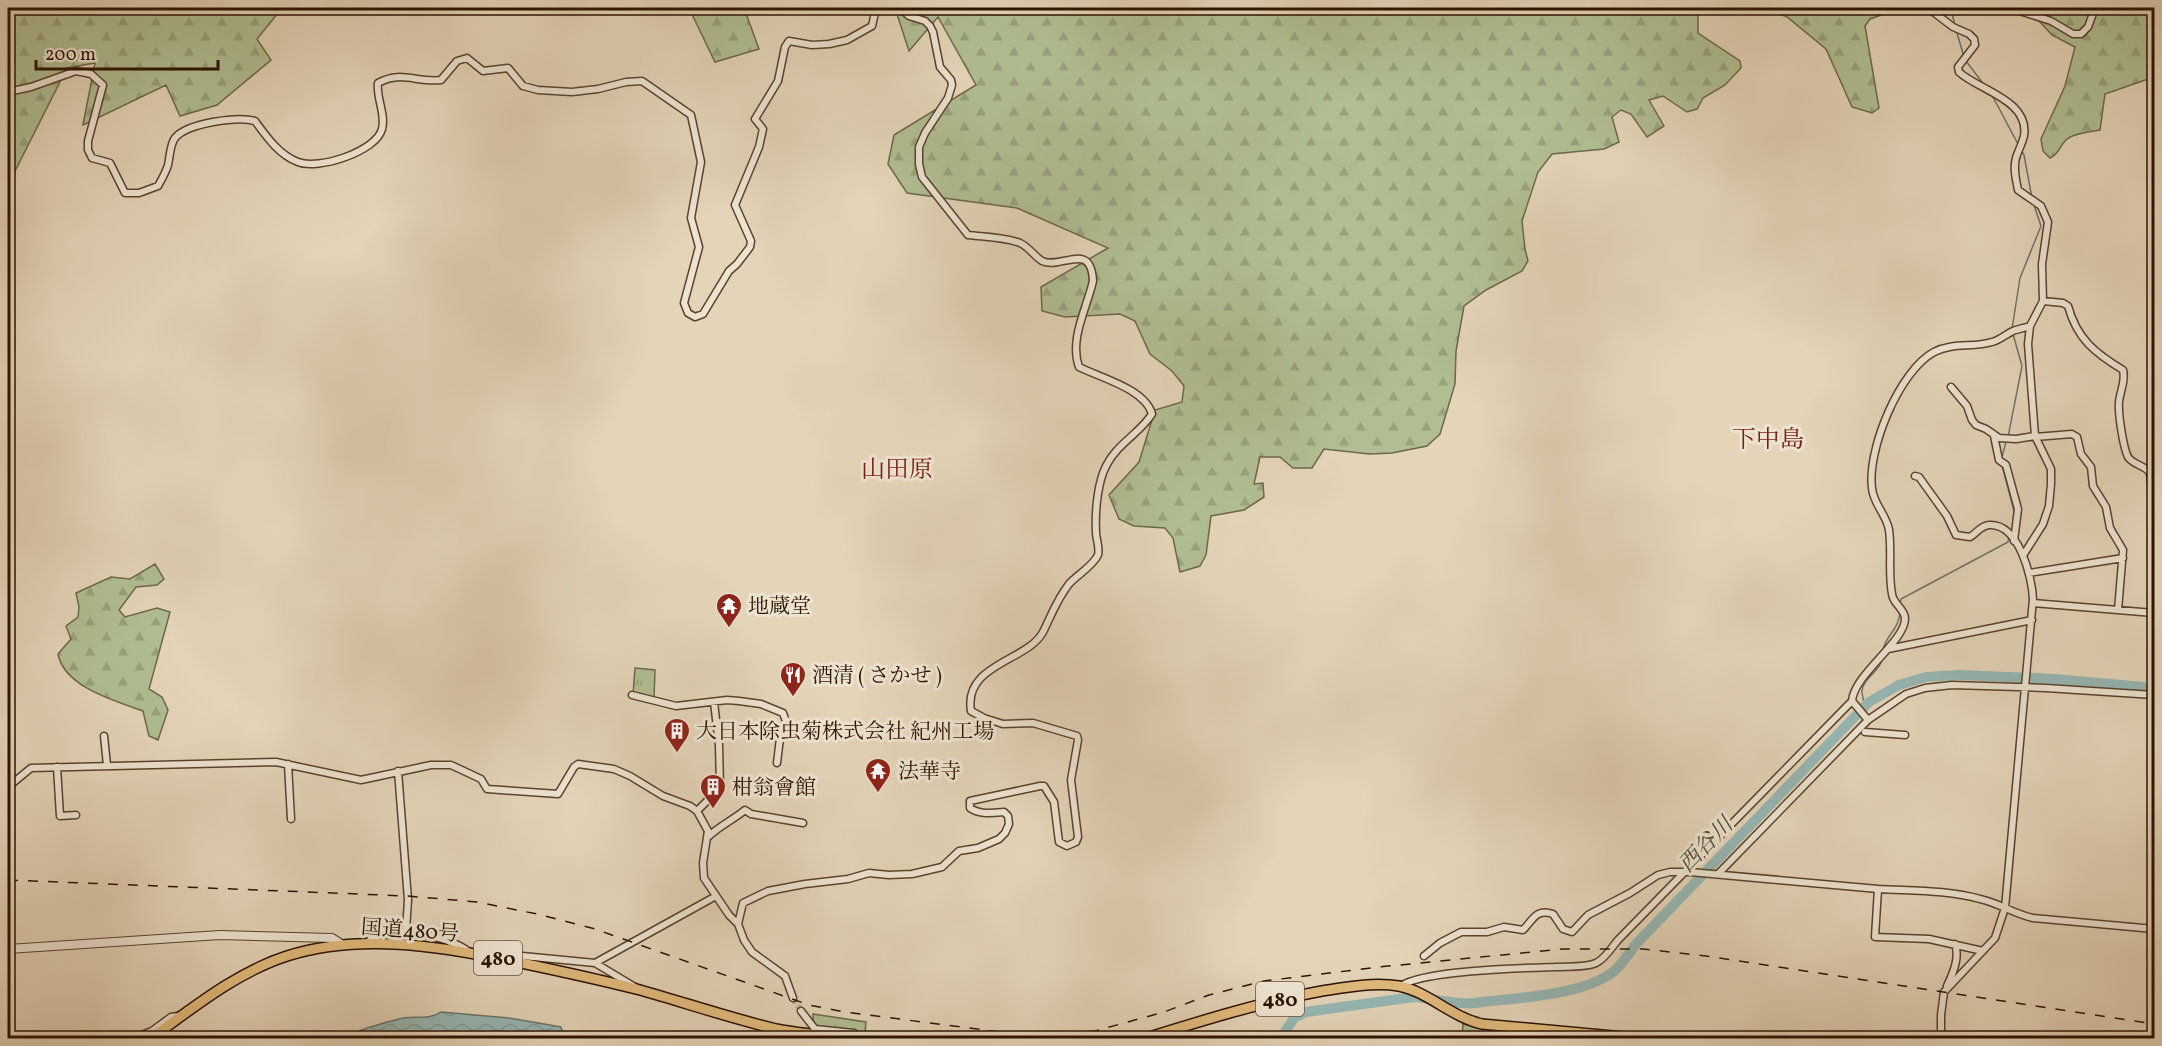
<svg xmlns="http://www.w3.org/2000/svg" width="2162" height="1046" viewBox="0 0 2162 1046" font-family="Vollkorn,'Noto Serif JP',serif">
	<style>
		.grass { fill: url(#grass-tufts); stroke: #6e6849; stroke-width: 1.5 }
		.forest { fill: url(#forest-firs); stroke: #6e6849; stroke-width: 1.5 }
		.water { fill: url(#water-waves); stroke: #6b756c; stroke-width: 1.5 }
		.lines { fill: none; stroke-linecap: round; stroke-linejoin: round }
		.stream { stroke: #6b756c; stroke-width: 1.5 }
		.river { stroke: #96b7b4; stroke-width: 10 }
		.minor-tunnel { stroke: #bfad93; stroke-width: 6; stroke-dasharray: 6 3; stroke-linecap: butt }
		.minor-casing { stroke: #59432e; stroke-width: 9 }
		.tertiary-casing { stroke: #59432e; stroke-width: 10 }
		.trunk-casing { stroke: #2b1300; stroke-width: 12 }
		.minor { stroke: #ede3d1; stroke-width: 6 }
		.tertiary { stroke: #ede3d1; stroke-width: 8 }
		.trunk { stroke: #e2ba7c; stroke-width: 9 }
		.rail { stroke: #2b1300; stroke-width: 1.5; stroke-dasharray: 10 10; stroke-linecap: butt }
		.labels { text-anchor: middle; stroke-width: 6; stroke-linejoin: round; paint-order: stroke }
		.shield { fill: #ede3d1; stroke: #65513f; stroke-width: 1.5 }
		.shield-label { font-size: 20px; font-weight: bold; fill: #2b1300 }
		.poi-label { font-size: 21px; fill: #2b1300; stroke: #ede3d1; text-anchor: start }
		.street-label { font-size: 21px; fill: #2b1300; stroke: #ede3d1 }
		.water-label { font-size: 22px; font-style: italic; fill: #504c3f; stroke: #ede3d1 }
		.quarter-label { font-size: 24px; fill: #7a1f14; stroke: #ede3d1 }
	</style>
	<defs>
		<pattern id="grass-tufts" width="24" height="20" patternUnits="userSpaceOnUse" patternTransform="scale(1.5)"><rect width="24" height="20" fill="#b0be92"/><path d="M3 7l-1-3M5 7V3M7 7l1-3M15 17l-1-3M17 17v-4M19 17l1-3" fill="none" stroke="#98a27c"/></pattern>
		<pattern id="forest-firs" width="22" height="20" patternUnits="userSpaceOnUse" patternTransform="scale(1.5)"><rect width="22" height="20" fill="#b0be92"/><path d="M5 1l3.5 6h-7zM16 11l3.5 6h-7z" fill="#98a27c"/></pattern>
		<pattern id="water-waves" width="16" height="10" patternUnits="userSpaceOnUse" patternTransform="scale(1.5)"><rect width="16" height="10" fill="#96b7b4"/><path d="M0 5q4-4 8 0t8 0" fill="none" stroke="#819c99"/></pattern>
	</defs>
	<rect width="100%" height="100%" fill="#e4d4b8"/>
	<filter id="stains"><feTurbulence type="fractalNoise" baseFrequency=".00333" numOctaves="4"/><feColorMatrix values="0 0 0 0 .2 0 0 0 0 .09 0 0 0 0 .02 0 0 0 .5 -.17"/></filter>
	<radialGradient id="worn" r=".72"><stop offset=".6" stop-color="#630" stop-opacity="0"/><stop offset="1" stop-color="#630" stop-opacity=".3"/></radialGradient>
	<path class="grass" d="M635,668L655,670L654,700L633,694Z
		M813,1014L866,1022L865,1033L816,1027L813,1019Z
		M1463,1024L1481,1028L1598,1038H1462Z"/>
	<path class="forest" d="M8,8H282L257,39L271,60L217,105L180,116L166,85L83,125L95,63L67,68L8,185Z
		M689,8H744L759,49L715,62Z
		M895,8H1698V33L1740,61L1741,68L1725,85L1703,98L1697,109L1687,112L1663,96L1649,100L1664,126L1647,137L1631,114L1621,110L1612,117L1619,142L1604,149L1552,154L1538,172L1522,221L1525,249L1528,261L1522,271L1486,290L1464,306L1456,351L1455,384L1440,434L1427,446L1392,453L1370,454L1324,449L1312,468H1293L1280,457H1260L1254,484L1263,483L1264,497L1244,510L1211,516L1206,555L1200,566L1180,572L1173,538L1165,528L1134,526L1119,519L1109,495L1139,462L1155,410L1182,402L1184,386L1172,371L1150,354L1135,321L1120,314L1065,317L1042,311L1041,287L1108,248L1017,208L907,193L888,164L894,135L976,85L938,17L909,51Z
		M1764,8H1890V12L1870,19L1865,26L1879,108L1872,113L1852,107L1826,49L1787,17Z
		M2027,8H2154V77L2105,94L2100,130C2090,132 2073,133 2066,140C2059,147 2059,154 2050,158L2043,151L2041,139L2065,86L2075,47L2052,35Z
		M155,564L164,579L157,585L136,587L119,610L125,617L157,608L170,612L149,689L162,697L168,710L158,740L149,736L143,711C116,701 64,687 58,654L71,639L66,626L78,617L79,607L76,593L111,577L130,579Z"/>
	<path class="water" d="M441,1012L509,1018L561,1027L562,1031L622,1038H342C361,1029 382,1023 403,1018C416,1016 429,1020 441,1012Z"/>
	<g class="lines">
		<path class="stream" d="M1947,8L1951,10L1955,25
			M1957,33L1964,57
			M1966,61L1985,86
			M1993,97L2019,146
			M2021,150L2024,155L2032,198
			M2012,329L2020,278L2041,226L2033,202
			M2008,437L2022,366L2013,334
			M2002,457L2006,442
			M2002,465L2015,515
			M1900,603L1901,599L2008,542L2009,537
			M1883,650C1886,634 1899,631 1900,611
			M1865,707C1864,702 1862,695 1862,691C1863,678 1879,672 1882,660"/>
		<path class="river" d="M1281,1038L1294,1018L1306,1012L1414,997C1434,998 1454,1005 1474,1003C1513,998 1582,996 1613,972C1622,965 1629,953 1636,944L1869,702L1899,685L1926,677L1959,675L2055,679L2154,688"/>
		<path class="minor-tunnel" d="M793,998L801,1011"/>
		<defs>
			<path id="minor" d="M55,8H56
				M1932,8V11L1953,27L1969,34L1974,39L1975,45L1958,67L1959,72C1978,90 2030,100 2024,136C2022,144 2018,151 2016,158C2013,168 2016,180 2018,190L2041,206L2048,222L2042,264L2043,301L2030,326L2028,344L2035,436L2051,469V484L2049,506L2043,524L2024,554
				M2010,8L2051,21L2073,34H2081L2088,27L2095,8
				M8,92L31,87L76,71L91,74L103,85L88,141V150L92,158L110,163L125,193H139L158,186C162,179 166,172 168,165C170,157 170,144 175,138C187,123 238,116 255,121C266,136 279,155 298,162C318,170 376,152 382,129C386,114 376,98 378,83C401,70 417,83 441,80L457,61L467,58L483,71L508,68L523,86L538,90L572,92L598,89L626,82L642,81L691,115L701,162L691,218L699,247L684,303L688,313L695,317L703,314L729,271L737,264L750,247L751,241L735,205L759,147L763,129L755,119L778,81L785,47L789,41L812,45L829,44L847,40L872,26L876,8
				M2043,301L2063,303L2068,306C2077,339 2095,353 2123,370C2126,381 2120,391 2119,402C2118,413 2123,447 2128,457C2133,465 2145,465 2150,473L2154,507
				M1951,387L1967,406L1972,420L1976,425L1986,429L1999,438L2016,439L2035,436
				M1994,436L1999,460L2006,465L2018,509L2014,541
				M2035,437L2072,434L2077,437L2081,454L2091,467L2093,486L2106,507L2110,528L2123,550L2118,610
				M1915,476L1919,477L1947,516L1956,535L1970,537C1977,533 1980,526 1989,525C2019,523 2032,577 2033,599L2005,908L1995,938L1944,992L1941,1015V1038
				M2029,573L2123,558
				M2033,603L2154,613
				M1888,649L2032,620
				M632,695L676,706L727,700L739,701L761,704L783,713L788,727L780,738L777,763
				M1852,701L1868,720
				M1865,732L1905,735
				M104,736L107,765
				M288,764L291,819
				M57,767L60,816L76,815
				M398,771L408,900L406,930
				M8,787L31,768L276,762L361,780L431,765H451L481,779L487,789L558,794L574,767L578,764L614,769L630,776L663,796L690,806L697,811L708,831L703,863L704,878L729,915L738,924
				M697,811L720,788L719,745L714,702
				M708,837C719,826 733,820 745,810L751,814L803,823
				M1718,874L1868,720L1906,694L1925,688L1952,685L2046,688L2154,695
				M368,942C386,921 448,936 468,951
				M1983,951L1929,939L1875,937L1878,889C1911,891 1948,890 1980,899C1999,903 2014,914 2033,918L2154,929
				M499,956L512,955L595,963L635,987
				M1424,956L1440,943L1461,932H1487L1504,927L1523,930C1533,920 1536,908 1553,914L1563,929L1572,932L1588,915L1630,893L1658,875L1670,872H1690L1878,889
				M595,963L716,896
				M1401,986C1423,970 1524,968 1555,967C1568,966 1584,968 1596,963C1605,959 1612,947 1618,940L1852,701C1854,674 1906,641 1905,618C1904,608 1893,604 1892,594C1888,573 1892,551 1889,530C1887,515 1873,504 1872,488C1867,450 1899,371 1934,352C1953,342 1973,348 1992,342C2000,340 2006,334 2013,331C2018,329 2024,328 2030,326
				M1947,986C1953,973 1960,958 1955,944
				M793,998L785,976L752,952L744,940L738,924L743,903L768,891L805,884L848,879L869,873L889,875L912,874L942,867L959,851L978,848L999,839L1005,833L1009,824L1008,816L1004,812C993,813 980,815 970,808V801L1040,786H1044L1054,802L1059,842L1067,846L1076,842L1078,837L1071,780L1078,740L1077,736L1033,723L1003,724L984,718L971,711C963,664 1028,661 1043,632C1052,614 1056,601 1069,584C1077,575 1093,566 1098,555C1100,548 1096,539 1096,532C1095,514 1097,490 1103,473C1114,444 1138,436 1152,414C1145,389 1101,378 1079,367C1069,339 1087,308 1093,281C1091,240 1061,270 1042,261C1034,256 1029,247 1020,243C1004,237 985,237 968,235L922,177L919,164V147L925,133L948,98L952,85L951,80L940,67L933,32L930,26L925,21L909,16L900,8
				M801,1011L815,1029L854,1033
				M134,1038L152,1031L171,1017L178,1016"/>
			<path id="tertiary" d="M8,949L220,935L332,938L343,945"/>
			<path id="trunk" d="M151,1038C193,1008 237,972 287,956C360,933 438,946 512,961C555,970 598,979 640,990C686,1003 730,1018 776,1029C805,1035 833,1036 862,1038
				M1146,1038C1204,1020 1262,1002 1322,991C1347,987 1373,982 1399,986C1429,992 1451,1017 1482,1024L1635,1038"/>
		</defs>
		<use href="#minor" class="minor-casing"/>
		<use href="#tertiary" class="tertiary-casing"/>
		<use href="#trunk" class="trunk-casing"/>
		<use href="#minor" class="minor"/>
		<use href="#tertiary" class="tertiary"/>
		<use href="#trunk" class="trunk"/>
		<path class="rail" d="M8,880L407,896L477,902L537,914L595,929L809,1005L845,1012L1008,1033L1055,1035L1095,1031L1164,1012L1209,995L1264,981L1379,967L1563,949H1643L1706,956L2154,1024"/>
	</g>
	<defs>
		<symbol id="temple-pin" viewBox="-11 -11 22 30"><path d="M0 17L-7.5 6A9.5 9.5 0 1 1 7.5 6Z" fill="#8f2418" stroke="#ede3d1"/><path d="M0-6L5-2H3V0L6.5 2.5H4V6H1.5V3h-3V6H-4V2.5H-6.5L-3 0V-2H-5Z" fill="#fff"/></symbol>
		<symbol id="restaurant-pin" viewBox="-11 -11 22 30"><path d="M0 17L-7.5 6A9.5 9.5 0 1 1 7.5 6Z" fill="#8f2418" stroke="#ede3d1"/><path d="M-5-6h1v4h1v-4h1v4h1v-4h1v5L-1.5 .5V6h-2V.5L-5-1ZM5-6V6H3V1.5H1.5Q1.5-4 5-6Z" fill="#fff"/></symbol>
		<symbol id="building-pin" viewBox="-11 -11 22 30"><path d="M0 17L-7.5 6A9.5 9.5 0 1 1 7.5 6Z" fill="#8f2418" stroke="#ede3d1"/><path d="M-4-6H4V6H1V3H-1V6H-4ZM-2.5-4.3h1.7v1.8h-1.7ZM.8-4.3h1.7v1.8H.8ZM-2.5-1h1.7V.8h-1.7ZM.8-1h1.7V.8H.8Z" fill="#fff"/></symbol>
	</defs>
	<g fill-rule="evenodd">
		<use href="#temple-pin" x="714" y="591" width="30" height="40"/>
		<use href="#restaurant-pin" x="778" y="660" width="30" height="40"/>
		<use href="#building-pin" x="662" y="716" width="30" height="40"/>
		<use href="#temple-pin" x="863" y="756" width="30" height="40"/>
		<use href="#building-pin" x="698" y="772" width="30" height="40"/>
	</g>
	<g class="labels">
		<g class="shield">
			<rect x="474" y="941" width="48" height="34" rx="4.5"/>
			<rect x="1256" y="982" width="48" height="34" rx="4.5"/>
		</g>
		<g class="shield-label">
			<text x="498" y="965">480</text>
			<text x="1280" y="1006">480</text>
		</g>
		<g class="poi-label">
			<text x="748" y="613">地蔵堂</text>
			<text x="812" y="682">酒清 ( さかせ )</text>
			<text x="696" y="738">大日本除虫菊株式会社 紀州工場</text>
			<text x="898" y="778">法華寺</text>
			<text x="732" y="794">柑翁會館</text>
		</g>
		<g class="street-label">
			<text transform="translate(410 930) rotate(4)" y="7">国道480号</text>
		</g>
		<g class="water-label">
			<text transform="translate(1705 844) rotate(-46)" y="8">西谷川</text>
		</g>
		<g class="quarter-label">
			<text x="1768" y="447">下中島</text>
			<text x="897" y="477">山田原</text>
		</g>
	</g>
	<rect width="2162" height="1046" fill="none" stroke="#e4d4b8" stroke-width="30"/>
	<rect x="9" y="9" width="2144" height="1028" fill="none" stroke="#2b1300" stroke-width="3"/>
	<rect x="15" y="15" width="2132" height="1016" fill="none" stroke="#2b1300" stroke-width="1.5"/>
	<path d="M36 60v9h182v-9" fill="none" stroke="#2b1300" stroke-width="3"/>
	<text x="45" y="60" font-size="18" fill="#2b1300" stroke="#ede3d1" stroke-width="4.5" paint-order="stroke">200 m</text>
	<rect width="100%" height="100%" filter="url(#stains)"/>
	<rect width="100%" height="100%" fill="url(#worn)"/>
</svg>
